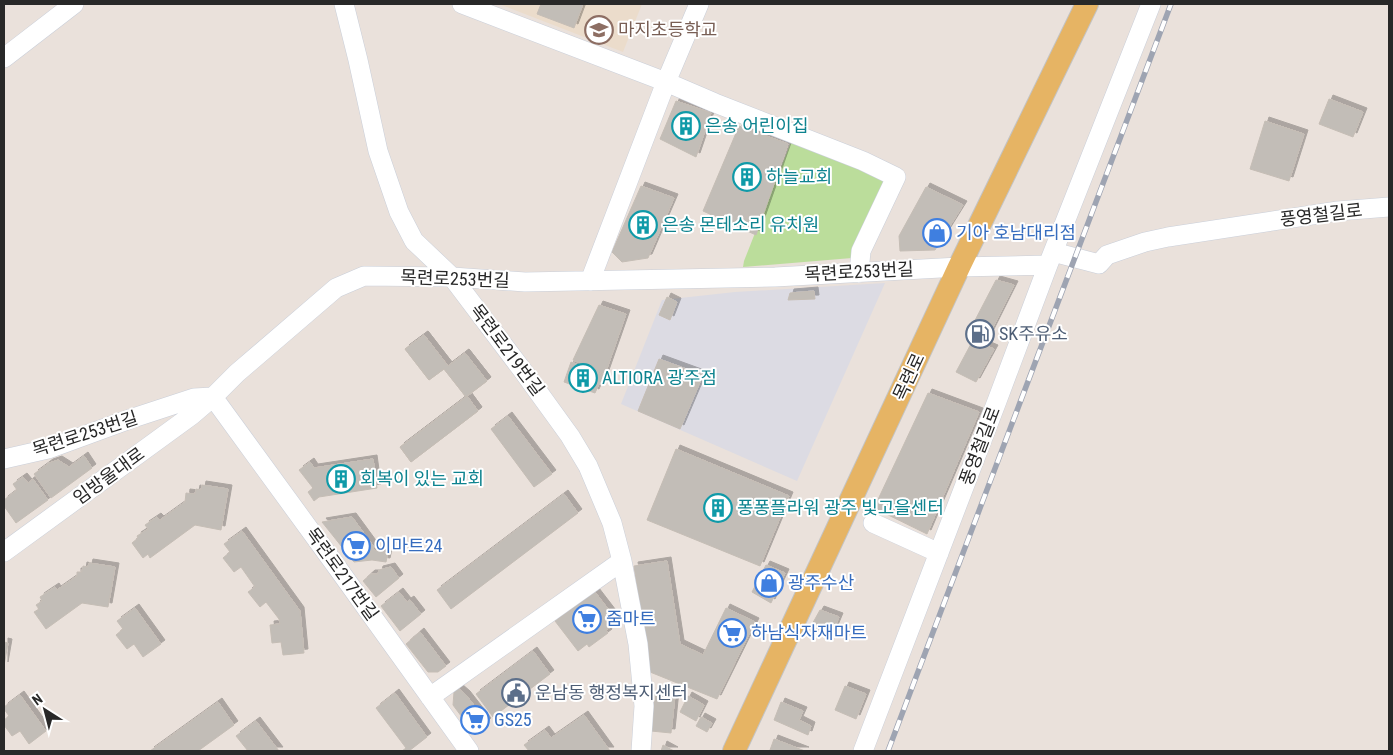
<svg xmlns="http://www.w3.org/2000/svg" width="1393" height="755" viewBox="0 0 1393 755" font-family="'Roboto Condensed','Noto Sans KR',sans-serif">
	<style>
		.industrial { fill: #dcdbe3 }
		.education { fill: #ebdccb }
		.green { fill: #bbdd9b }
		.building { fill: #c2bdb7; stroke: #c5bdb5; filter: url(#shadow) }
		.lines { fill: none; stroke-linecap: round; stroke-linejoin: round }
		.minor-casing { stroke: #cacfd9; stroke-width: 20 }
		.major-casing { stroke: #c3c3c3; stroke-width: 24 }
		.minor { stroke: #fff; stroke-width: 19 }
		.major { stroke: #e6b464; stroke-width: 22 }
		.rail-casing { stroke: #9ea4b2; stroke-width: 5.5 }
		.rail { stroke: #fff; stroke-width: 4; stroke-dasharray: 11; stroke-linecap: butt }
		.labels { text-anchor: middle; stroke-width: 4; stroke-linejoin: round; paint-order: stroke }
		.education-label { font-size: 18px; fill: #785e54; stroke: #fff; text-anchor: start }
		.culture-label { font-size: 18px; fill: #0d838f; stroke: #fff; text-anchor: start }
		.street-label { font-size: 18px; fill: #282828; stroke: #fff }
		.shop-label { font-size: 18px; fill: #366cbe; stroke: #fff; text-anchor: start }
		.service-label { font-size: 18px; fill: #4e5e75; stroke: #fff; text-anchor: start }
	</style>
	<defs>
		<filter id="shadow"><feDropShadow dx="4" dy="-4" stdDeviation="0" flood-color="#0004"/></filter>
	</defs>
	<rect width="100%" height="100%" fill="#eae1db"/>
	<path class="industrial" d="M885,283L797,481L621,404L662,300L735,292Z"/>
	<path class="education" d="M499,4H642L623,52Z"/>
	<path class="green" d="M791,142L883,178L885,183L852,258L743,267L744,261Z"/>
	<path class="building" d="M541,4H583L574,28L537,14Z
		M1329,99L1363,112L1353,137L1319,124Z
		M676,101L711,113L696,157L660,139Z
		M1265,121L1304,134L1289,181L1250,169Z
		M739,126L788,144L756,235L703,211Z
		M641,186L674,198L648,258L622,262L612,252Z
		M926,187L963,205L935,250L900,251L899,236Z
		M996,280L1014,285L988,337L971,328Z
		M814,291L815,299L788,300L790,293Z
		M667,297L677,302L670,320L659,315Z
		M599,305L626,314L605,374L573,360Z
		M424,335L448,366L465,353L487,381L466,397L444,369L429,380L405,349Z
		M424,335L448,366L465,353L487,381L467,396L478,411L411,462L400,447L466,397L444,369L429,380L405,349Z
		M973,340L994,349L976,382L956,372Z
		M659,359L703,375L680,429L638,411Z
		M571,362L603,375L595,393L564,382Z
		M928,393L979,412L927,534L874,508Z
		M467,396L478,411L411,462L400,447Z
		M508,416L552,474L534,487L491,429Z
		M676,449L789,496L760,566L647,520Z
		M84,456L92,468L51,498L34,474L49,463L58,460L69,467Z
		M373,459L377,488L319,497L314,501L308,492L313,488L299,470L310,462L314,468Z
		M23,477L28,483L33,479L48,500L16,523L4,506V500L17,490L13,484Z
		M202,485L228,489L221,530L195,525L150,558L148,554L143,558L132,543L138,538L137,536L148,529L145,525L157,517L160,520L185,502L186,493L195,494L196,489L201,490Z
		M564,494L578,513L451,609L437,590Z
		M352,517L374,547L373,550L388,553L386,562L372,560L354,562L322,522Z
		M242,531L300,611L304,653L283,655L281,642L272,643L270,625L280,624L279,619L266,602L260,607L248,592L255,587L241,567L234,572L223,558L230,552L224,544Z
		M667,561L680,644L703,655L726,608L755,622L717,699L650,672L634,566Z
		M89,563L115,567L108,607L82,603L46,629L34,612L39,609L36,605L42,601L40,597L55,587L57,590L77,576V572H82L83,566L88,567Z
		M766,565L785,573L771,603L752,592Z
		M391,567L399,578L376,597L363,581L371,574H378L379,570Z
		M399,592L407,602L410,600L421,614L400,631L381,606Z
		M595,592L618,622L606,630L608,633L589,647L587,644L578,651L555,621Z
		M135,608L161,644L143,657L134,644L127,649L116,635L123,629L117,621Z
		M820,610L839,617L831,636L810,628Z
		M420,632L446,666L438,672H428L406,644Z
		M4,642L8,643L4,666Z
		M533,651L550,674L493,717L476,694Z
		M845,686L866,694L856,719L835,710Z
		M458,688L466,695L487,722L473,732L453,705L454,692Z
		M395,693L427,737L409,751H402L406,748L376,708Z
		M655,693L675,695L671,733L651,731Z
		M20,695L46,731L29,744L20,731L12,736L4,725V720L9,716L4,709V707Z
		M688,696L704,705L696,721L680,712Z
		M218,702L234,725L198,751H150Z
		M781,702L803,711L799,720L811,726L808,735L774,720Z
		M584,715L610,751H529L524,745L545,730L551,738Z
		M701,717L712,723L707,732L696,726Z
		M256,721L279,751H248L236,736Z
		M774,739L805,751H773L770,750Z
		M663,745L674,751H661Z"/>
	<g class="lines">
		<defs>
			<path id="minor" d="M344,4L358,60L378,151L399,212L414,241L452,277L523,371L570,436L588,466L612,523L622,561L638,644L644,706L641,751
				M462,4L666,82L715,103L863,161L896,177L861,251L859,273
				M4,58L74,4
				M1053,252L1099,264L1107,255L1145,242L1168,237L1338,211L1389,207
				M590,281L666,82L699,4
				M213,397L339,570L469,751
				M4,459L48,449L130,419L194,398L213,397
				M873,523L939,553
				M4,552L192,415L213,397L237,373L336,288L364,276L452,277L525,282L775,277L959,267L1048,265
				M430,697L622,561
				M863,751L997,401L1048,265L1151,4"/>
			<path id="major" d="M734,751L959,267L1087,4"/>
		</defs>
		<use href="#minor" class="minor-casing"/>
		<use href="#major" class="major-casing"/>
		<use href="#minor" class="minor"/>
		<use href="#major" class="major"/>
		<defs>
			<path id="rail" d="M888,751L1171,4"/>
		</defs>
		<use href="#rail" class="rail-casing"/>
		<use href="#rail" class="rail"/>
	</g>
	<defs>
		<symbol id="school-ring" viewBox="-11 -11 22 22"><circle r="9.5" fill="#fff" stroke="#8d6e63" stroke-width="1.5"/><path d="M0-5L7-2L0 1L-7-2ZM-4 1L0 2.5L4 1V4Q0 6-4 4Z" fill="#8d6e63"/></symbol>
		<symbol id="building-ring" viewBox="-11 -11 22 22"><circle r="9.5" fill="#fff" stroke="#0f9aa8" stroke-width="1.5"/><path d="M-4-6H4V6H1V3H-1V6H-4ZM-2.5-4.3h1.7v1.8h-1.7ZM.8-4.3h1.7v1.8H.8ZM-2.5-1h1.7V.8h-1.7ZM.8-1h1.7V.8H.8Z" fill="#0f9aa8"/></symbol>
		<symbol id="shop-ring" viewBox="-11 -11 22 22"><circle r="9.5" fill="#fff" stroke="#3f7fe0" stroke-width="1.5"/><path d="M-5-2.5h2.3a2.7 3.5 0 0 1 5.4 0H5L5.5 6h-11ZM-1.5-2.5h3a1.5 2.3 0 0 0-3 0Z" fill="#3f7fe0"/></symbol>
		<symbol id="fuel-ring" viewBox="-11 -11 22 22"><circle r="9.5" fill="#fff" stroke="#5c6f8a" stroke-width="1.5"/><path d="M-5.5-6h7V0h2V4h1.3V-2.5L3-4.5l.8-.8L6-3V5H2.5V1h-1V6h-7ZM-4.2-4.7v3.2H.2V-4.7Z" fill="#5c6f8a"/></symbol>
		<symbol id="supermarket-ring" viewBox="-11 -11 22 22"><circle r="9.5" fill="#fff" stroke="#3f7fe0" stroke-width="1.5"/><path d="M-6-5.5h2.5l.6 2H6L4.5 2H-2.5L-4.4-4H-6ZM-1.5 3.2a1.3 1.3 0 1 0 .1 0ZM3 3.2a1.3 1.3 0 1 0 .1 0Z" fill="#3f7fe0"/></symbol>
		<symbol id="civic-ring" viewBox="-11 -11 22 22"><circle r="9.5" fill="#fff" stroke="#5c6f8a" stroke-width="1.5"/><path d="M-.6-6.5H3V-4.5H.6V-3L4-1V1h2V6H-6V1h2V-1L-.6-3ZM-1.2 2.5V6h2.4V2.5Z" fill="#5c6f8a"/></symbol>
	</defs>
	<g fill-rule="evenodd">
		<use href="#school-ring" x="583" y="14" width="32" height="32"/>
		<use href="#building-ring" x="670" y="110" width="32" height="32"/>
		<use href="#building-ring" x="731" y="161" width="32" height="32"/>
		<use href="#building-ring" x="627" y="209" width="32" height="32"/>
		<use href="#shop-ring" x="921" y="217" width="32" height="32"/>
		<use href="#fuel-ring" x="964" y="318" width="32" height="32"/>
		<use href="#building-ring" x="567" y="362" width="32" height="32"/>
		<use href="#building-ring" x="325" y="463" width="32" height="32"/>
		<use href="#building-ring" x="702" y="492" width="32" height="32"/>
		<use href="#supermarket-ring" x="340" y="530" width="32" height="32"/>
		<use href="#shop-ring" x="753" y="567" width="32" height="32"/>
		<use href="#supermarket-ring" x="571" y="603" width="32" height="32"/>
		<use href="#supermarket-ring" x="716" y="617" width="32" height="32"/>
		<use href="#civic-ring" x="500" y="677" width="32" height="32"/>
		<use href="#supermarket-ring" x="459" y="704" width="32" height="32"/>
	</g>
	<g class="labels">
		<g class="education-label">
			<text x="618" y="36">마지초등학교</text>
		</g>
		<g class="culture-label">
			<text x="705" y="132">은송 어린이집</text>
			<text x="766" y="183">하늘교회</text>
			<text x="662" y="231">은송 몬테소리 유치원</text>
			<text x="602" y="384">ALTIORA 광주점</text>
			<text x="360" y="485">회복이 있는 교회</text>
			<text x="737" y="514">퐁퐁플라워 광주 빛고을센터</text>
		</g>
		<g class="street-label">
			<text transform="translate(1321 215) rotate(-7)" y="6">풍영철길로</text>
			<text transform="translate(859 272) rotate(-3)" y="6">목련로253번길</text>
			<text transform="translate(455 279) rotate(2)" y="6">목련로253번길</text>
			<text transform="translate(507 350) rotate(53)" y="6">목련로219번길</text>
			<text transform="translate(909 377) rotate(-65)" y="6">목련로</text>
			<text transform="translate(85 434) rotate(-18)" y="6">목련로253번길</text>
			<text transform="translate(980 446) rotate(-69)" y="6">풍영철길로</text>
			<text transform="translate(109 476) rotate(-36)" y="6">임방울대로</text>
			<text transform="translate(342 574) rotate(54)" y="6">목련로217번길</text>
		</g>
		<g class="shop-label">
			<text x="956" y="239">기아 호남대리점</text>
			<text x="375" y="552">이마트24</text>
			<text x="788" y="589">광주수산</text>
			<text x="606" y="625">줌마트</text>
			<text x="751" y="639">하남식자재마트</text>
			<text x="494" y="726">GS25</text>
		</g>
		<g class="service-label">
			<text x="999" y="340">SK주유소</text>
			<text x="535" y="699">운남동 행정복지센터</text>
		</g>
	</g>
	<rect width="1393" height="755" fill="none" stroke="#282828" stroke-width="10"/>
	<g transform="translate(45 710) rotate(324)" stroke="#ffffff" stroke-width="4" paint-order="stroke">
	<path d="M0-4L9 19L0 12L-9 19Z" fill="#282828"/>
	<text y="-8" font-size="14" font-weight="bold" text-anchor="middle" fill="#282828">N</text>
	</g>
</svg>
